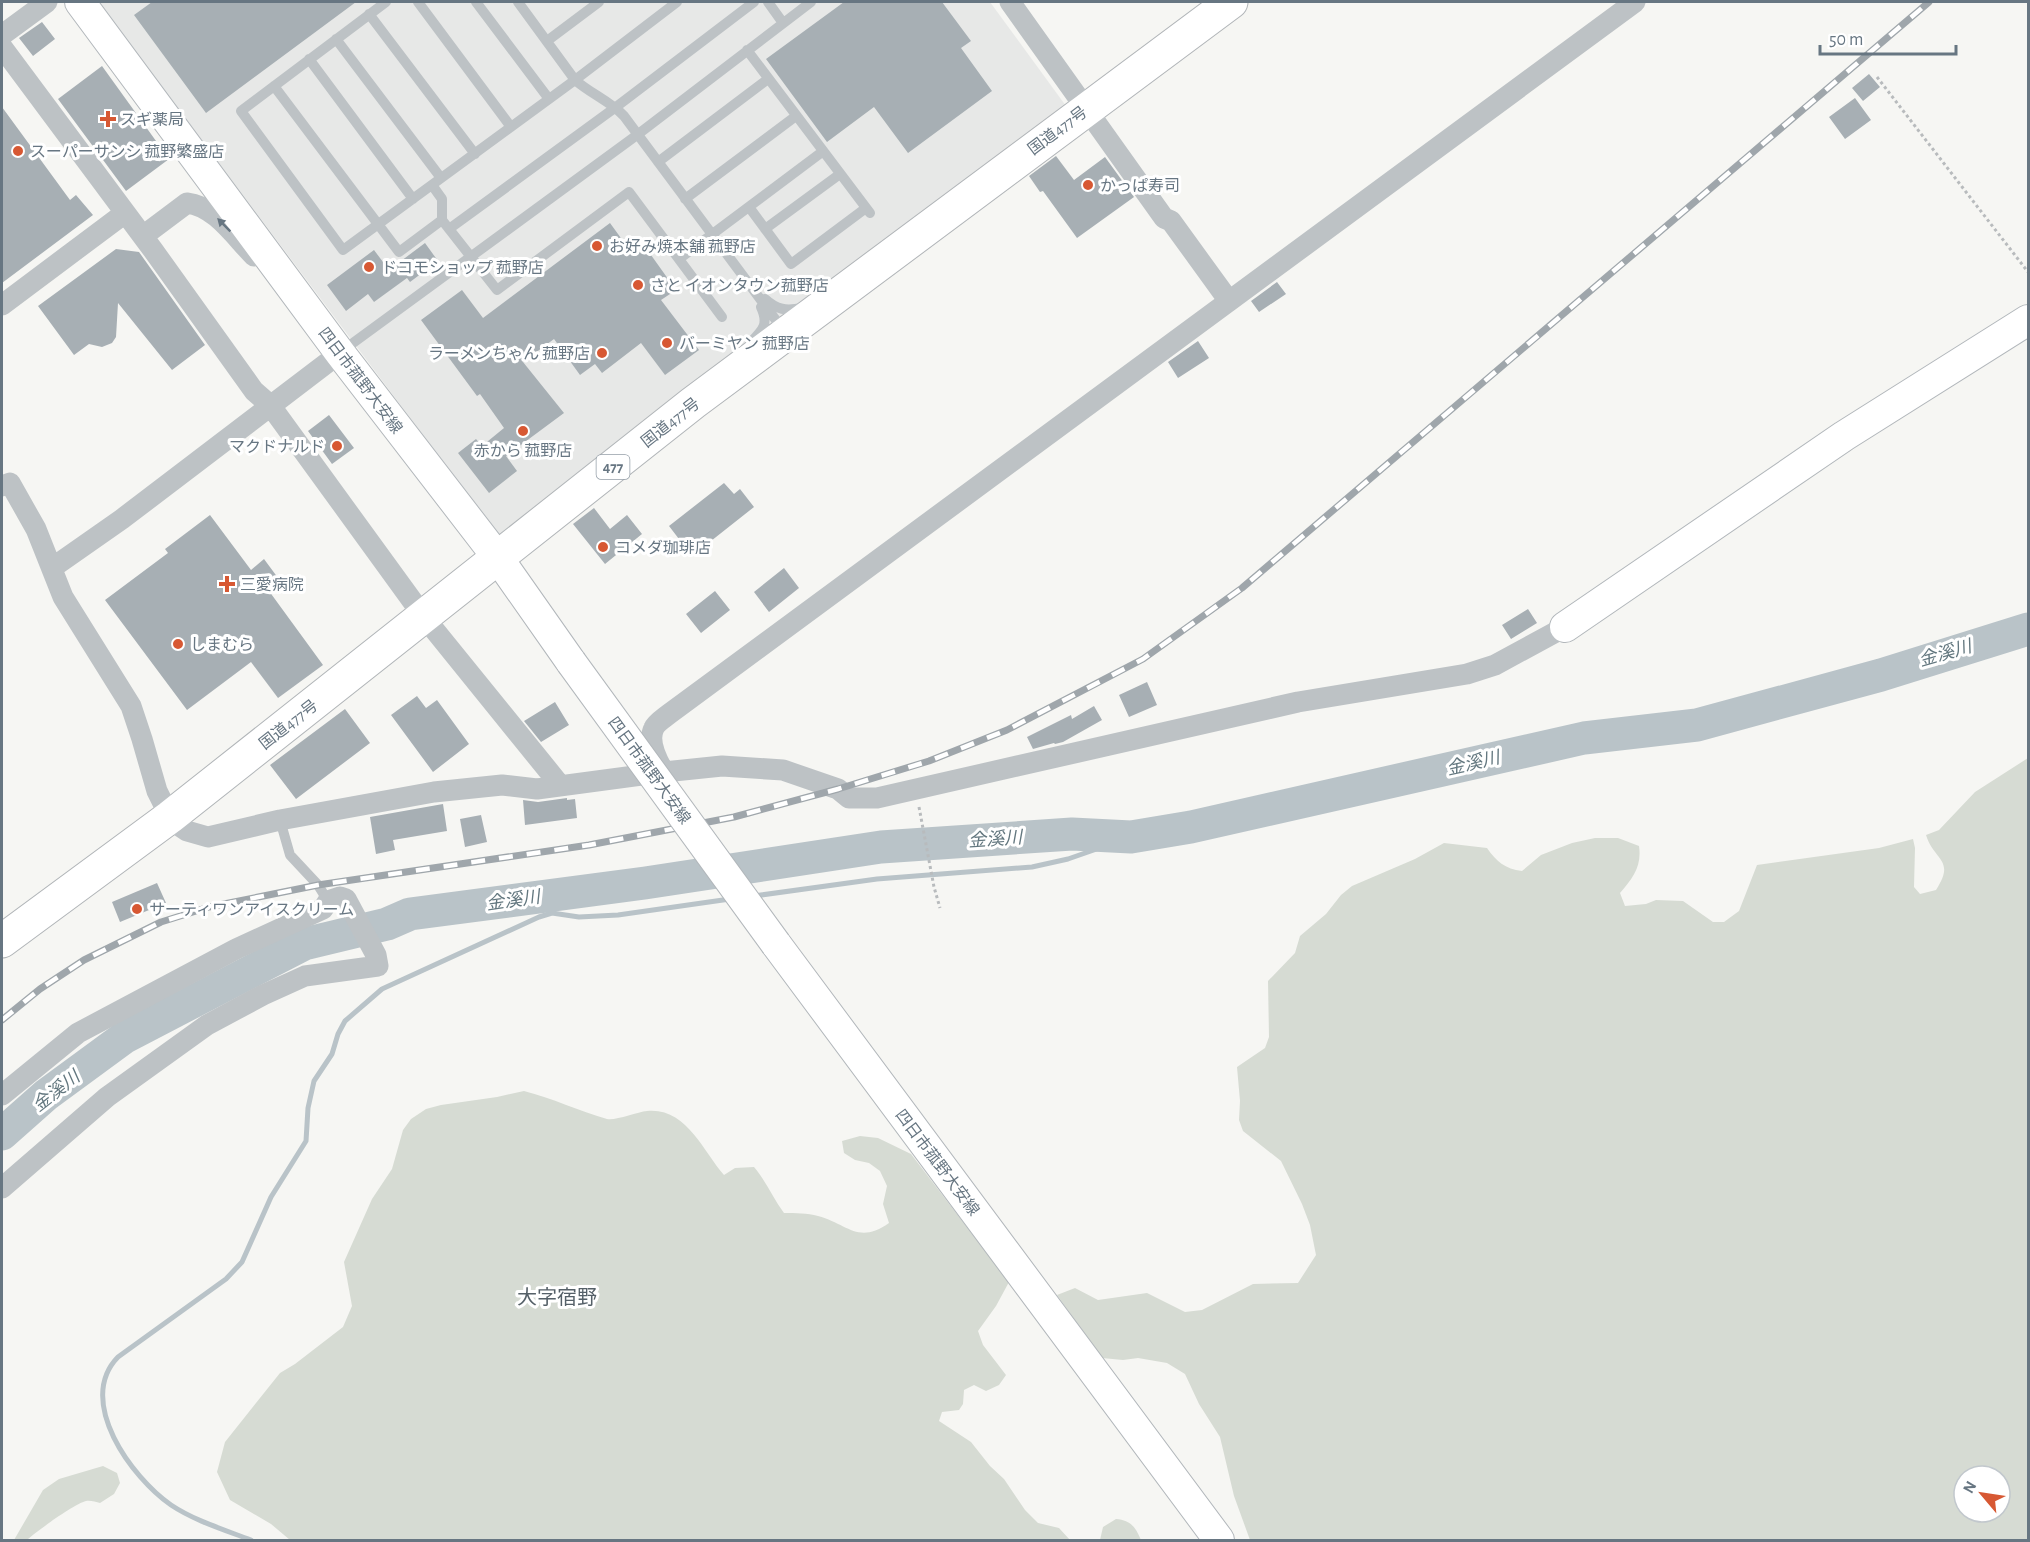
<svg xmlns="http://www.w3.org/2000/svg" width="2030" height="1542" viewBox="0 0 2030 1542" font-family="'Alegreya Sans','Noto Sans JP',sans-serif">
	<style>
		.built { fill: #e7e8e7 }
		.green { fill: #d6dbd3; fill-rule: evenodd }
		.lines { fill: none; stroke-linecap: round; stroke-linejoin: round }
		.stream { stroke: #b9c3c8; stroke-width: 5 }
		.river { stroke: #b9c3c8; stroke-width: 33 }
		.building { fill: #a7afb4 }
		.secondary-casing { stroke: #b2b7bb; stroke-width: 32 }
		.highway-casing { stroke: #b1b5b8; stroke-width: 35 }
		.path { stroke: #b8bbbd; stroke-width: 3; stroke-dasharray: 3 3; stroke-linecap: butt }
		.lane { stroke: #bdc2c5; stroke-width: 10 }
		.street { stroke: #bdc2c5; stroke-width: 21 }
		.secondary { stroke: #fff; stroke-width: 30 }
		.highway { stroke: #fff; stroke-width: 33 }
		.rail-casing { stroke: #9fa6ab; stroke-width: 7 }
		.rail { stroke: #fff; stroke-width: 4.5; stroke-dasharray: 14; stroke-linecap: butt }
		.secondary-bridge-casing { stroke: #b2b7bb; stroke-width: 32; stroke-linecap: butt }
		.secondary-bridge { stroke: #fff; stroke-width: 30 }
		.oneway { fill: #677682 }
		.poi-dot { fill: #d75833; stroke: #fff; stroke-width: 2 }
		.labels { text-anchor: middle; stroke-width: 6; stroke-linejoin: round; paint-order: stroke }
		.shield { fill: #fff; stroke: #959fa8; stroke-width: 1.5 }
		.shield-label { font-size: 15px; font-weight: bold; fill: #677682 }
		.poi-label { font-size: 16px; fill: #677682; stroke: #fff; text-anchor: start }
		.street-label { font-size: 16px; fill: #677682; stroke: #fff }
		.water-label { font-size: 18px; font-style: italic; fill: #63777f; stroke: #fff }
		.quarter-label { font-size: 20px; fill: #556068; stroke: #fff }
	</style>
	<rect width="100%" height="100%" fill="#f6f6f3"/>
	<path class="built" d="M98,2H990L1066,106L501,539Z"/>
	<path class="green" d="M2028,758V1540H1250L1234,1496L1220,1437L1199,1404L1185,1374L1167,1363L1138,1358L1123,1360L1102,1358L1057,1295L1075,1288L1098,1300L1147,1293L1185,1312L1202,1310L1253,1284L1298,1283L1316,1255L1310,1225L1302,1204L1281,1161L1243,1131L1239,1120L1240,1101L1237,1067L1265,1048L1269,1037L1268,981L1295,953L1300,936L1326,914L1341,895L1352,886L1415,859L1444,843L1487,848C1496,861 1505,869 1522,871L1541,855L1572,843L1595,838H1618L1639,846C1642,866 1633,878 1620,893L1625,906L1646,904L1656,900L1683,901L1713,922H1724L1739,911L1757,865L1879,848L1913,839L1915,848L1914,887L1920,894L1936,890C1956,859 1934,861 1926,835L1939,830L1975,792ZM1964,1476H2000V1512H1964Z
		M524,1091C552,1098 579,1111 607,1119C615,1121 637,1112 647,1111C686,1107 703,1151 724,1175L735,1168L754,1167C766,1181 773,1198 784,1213C796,1213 807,1213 818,1216C848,1224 858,1245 889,1223L883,1204L887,1186L880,1171L869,1163L855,1160L844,1153L842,1141L860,1136L878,1138L911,1154L1009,1282L996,1306L978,1331L983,1345L1006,1375L999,1385L986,1391L974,1385L964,1390L963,1404L959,1410L942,1412L939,1421L971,1442L990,1466L1004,1479L1025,1510L1038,1523L1059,1528L1070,1540H290L271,1524L230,1500L217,1472L225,1442L280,1373L295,1364L343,1327L352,1306L344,1262L372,1199L392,1169L403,1130L411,1119L426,1109L441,1105L497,1097Z
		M103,1466L117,1473L120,1483L114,1494L100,1503C96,1502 90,1500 86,1501C74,1504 37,1531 27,1540H14L43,1490L59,1479Z
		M1116,1519C1131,1520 1136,1528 1141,1540H1100L1103,1527Z"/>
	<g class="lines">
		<path class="stream" d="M754,896L877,879L1032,867L1068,859L1131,837
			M251,1540C225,1530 195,1521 171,1505C132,1478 75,1401 118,1357L226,1279L242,1262L271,1197L306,1141L308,1108L314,1081L332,1054L338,1034L345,1021L382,989L539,917L552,913L579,917L618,915L730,899"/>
		<path class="river" d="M2,1134L46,1095L125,1037L304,944L387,924L410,914L645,883L881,847L1072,834L1131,837L1191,827L1584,738L1697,725L1881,675L2028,629"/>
	</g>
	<path class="building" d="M152,2H356L206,113L134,15Z
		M844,2H942L971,41L961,48L992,91L908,153L874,107L827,142L766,59Z
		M42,22L55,39L33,56L19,38Z
		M102,66L169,159L126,191L58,99Z
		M1869,74L1880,87L1863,101L1852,88Z
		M1855,98L1871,120L1845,139L1829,117Z
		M2,107L70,200L76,195L93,215L2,283Z
		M1056,156L1074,180L1105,157L1134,197L1077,238L1043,191L1040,192L1029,176Z
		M610,223L634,256L646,248L676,290L661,300L699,350L665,375L641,343L602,373L595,364L580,375L554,339L523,362L564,413L506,456L517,471L489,493L458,453L476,439L482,446L504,428L480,394L477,396L421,320L462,290L483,318Z
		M425,243L438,261L410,282L407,278L374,302L368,294L346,311L327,285L374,250L389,270Z
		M116,249L139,252L205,345L172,370L118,303L116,337L112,343L102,347L89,344L74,355L38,306Z
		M1277,282L1286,294L1259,312L1251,301Z
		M1198,341L1209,358L1178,378L1168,362Z
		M329,415L354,448L332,464L308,431Z
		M724,483L734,494L740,489L754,507L692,556L669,526Z
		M594,508L610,529L627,515L642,534L605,564L573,524Z
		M210,515L251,570L264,559L281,582L269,591L323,665L278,698L251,662L187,710L105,600L168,553L165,549Z
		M784,568L799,588L769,612L754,592Z
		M715,591L730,610L701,633L686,614Z
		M1528,609L1537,623L1511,639L1502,625Z
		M1147,682L1157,705L1129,717L1119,695Z
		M417,696L426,708L437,700L469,744L433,772L391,715Z
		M555,702L569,725L541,742L524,721Z
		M1094,706L1102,720L1063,742L1055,744L1054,743L1033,749L1027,737L1071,715L1072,719Z
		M345,709L370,743L296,799L270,765Z
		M567,798V800L575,799L577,818L525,825L523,800L538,802Z
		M443,804L447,831L393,840L395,850L376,854L370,817Z
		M481,815L487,842L465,847L460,819Z
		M157,883L166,903L120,922L112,902Z"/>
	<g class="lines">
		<defs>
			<path id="secondary" d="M80,2L340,353L498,558L571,662
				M1565,627L1844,436L2028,320
				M776,944L1219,1540"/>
			<path id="highway" d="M2,941L170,817L693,403L1231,2"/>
		</defs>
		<use href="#secondary" class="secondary-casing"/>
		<use href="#highway" class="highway-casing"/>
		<path class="path" d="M1877,77L2028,272
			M919,807L934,887L940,908"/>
		<path class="lane" d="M386,2L241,111L343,250L575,80L677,2
			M418,2L511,127
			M476,2L549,99
			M518,2L575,80C591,94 610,101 624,116L784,331
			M768,2L783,23
			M369,14L475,154
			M336,39L441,178
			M547,41L599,2
			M747,50L870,213
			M309,59L413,199
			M274,86L399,252L442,220L497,290L629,192L722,317
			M658,162L768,79
			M432,185L442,199V220
			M685,199L796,116
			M749,207L791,264L866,208
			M449,229L616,107L754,2
			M765,229L840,174
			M679,259L822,152
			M765,299C777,310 786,311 802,308
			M751,342C763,330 769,324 761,307
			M342,351L637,135L811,2
			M280,820L290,855L318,885L328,901"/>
		<path class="street" d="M1010,2L1164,218L1171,221L1229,301
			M2,35L47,2
			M2,47L153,250L254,391L270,405L424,617L560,785
			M143,236L187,203C215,206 235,237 254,256
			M2,305L125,213
			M2,486L10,483L36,529L63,597L131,706L142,739L157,791L170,817L178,825L187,831L208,837L280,820L434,792L502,785L537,789L664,772L722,766L783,770L838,789L849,798H877L1298,702L1467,674L1495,665L1565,627
			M52,568L122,519L340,353
			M664,772C657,760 647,742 654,728C656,723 664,718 669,714L1635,2
			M2,1095L78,1033L236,949L323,909L328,901L340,897L346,899L376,955L378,966L305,976L263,995L207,1025L107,1097L2,1188"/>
		<use href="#secondary" class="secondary"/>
		<use href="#highway" class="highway"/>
		<defs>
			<path id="rail" d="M2,1020L40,989L84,960L161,922L209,907L318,885L589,845L734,817L838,789L929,761L1007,730L1143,659L1242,588L1929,2"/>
		</defs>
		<use href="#rail" class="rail-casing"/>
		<use href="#rail" class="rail"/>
		<defs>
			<path id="secondary-bridge" d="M571,662L776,944"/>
		</defs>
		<use href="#secondary-bridge" class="secondary-bridge-casing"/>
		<use href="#secondary-bridge" class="secondary-bridge"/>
	</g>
	<defs><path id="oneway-solid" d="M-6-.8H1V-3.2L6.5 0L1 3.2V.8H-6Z" transform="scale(1.5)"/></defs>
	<use class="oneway" href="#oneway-solid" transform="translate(224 225) rotate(-135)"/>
	<g class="poi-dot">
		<path d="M105 110h6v6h6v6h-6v6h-6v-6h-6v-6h6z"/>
		<circle cx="18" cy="151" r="6"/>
		<circle cx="1088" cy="185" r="6"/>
		<circle cx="597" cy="246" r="6"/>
		<circle cx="369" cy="267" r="6"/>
		<circle cx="638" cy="285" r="6"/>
		<circle cx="667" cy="343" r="6"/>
		<circle cx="602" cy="353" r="6"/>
		<circle cx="523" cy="431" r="6"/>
		<circle cx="337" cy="446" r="6"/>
		<circle cx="603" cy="547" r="6"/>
		<path d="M224 575h6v6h6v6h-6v6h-6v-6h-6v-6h6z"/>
		<circle cx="178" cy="644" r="6"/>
		<circle cx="137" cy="909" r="6"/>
	</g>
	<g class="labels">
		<rect class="shield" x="596.5" y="455" width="33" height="24" rx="4.5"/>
		<g class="shield-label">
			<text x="613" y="472">477</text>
		</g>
		<g class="poi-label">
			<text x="120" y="125">スギ薬局</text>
			<text x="30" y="157">スーパーサンシ 菰野繁盛店</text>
			<text x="1100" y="191">かっぱ寿司</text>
			<text x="609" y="252">お好み焼本舗 菰野店</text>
			<text x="381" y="273">ドコモショップ 菰野店</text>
			<text x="650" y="291">さと イオンタウン菰野店</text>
			<text x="679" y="349">バーミヤン 菰野店</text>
			<text x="590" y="359" text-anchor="end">ラーメンちゃん 菰野店</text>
			<text x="325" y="452" text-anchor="end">マクドナルド</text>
			<text x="523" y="456" text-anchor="middle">赤から 菰野店</text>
			<text x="615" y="553">コメダ珈琲店</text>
			<text x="240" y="590">三愛病院</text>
			<text x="190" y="650">しまむら</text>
			<text x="149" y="915">サーティワンアイスクリーム</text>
		</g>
		<g class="street-label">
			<text transform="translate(1057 130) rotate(-37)" y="6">国道477号</text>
			<text transform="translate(361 380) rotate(53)" y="6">四日市菰野大安線</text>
			<text transform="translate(670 422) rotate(-38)" y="6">国道477号</text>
			<text transform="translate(288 724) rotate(-38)" y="6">国道477号</text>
			<text transform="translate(650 770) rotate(54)" y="6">四日市菰野大安線</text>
			<text transform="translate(938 1162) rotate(53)" y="6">四日市菰野大安線</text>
		</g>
		<g class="water-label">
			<text transform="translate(1945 653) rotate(-16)" y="6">金溪川</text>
			<text transform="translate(1473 763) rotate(-13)" y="6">金溪川</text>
			<text transform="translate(995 839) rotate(-4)" y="6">金溪川</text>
			<text transform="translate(513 900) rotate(-8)" y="6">金溪川</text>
			<text transform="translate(56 1091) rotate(-38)" y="6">金溪川</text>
		</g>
		<g class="quarter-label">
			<text x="557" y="1304">大字宿野</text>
		</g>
	</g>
	<rect width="2030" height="1542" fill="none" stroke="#677682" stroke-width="6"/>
	<g transform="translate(1982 1494) rotate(299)"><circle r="28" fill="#ffffff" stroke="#c2c8cd" stroke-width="1.5"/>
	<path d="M0-4.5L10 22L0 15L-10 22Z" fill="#d75833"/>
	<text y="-9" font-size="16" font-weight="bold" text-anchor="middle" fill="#677682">N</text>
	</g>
	<path d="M1820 45v9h136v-9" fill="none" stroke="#677682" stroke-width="3"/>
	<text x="1829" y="45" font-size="18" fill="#677682" stroke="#ffffff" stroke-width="4.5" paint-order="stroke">50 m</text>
</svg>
